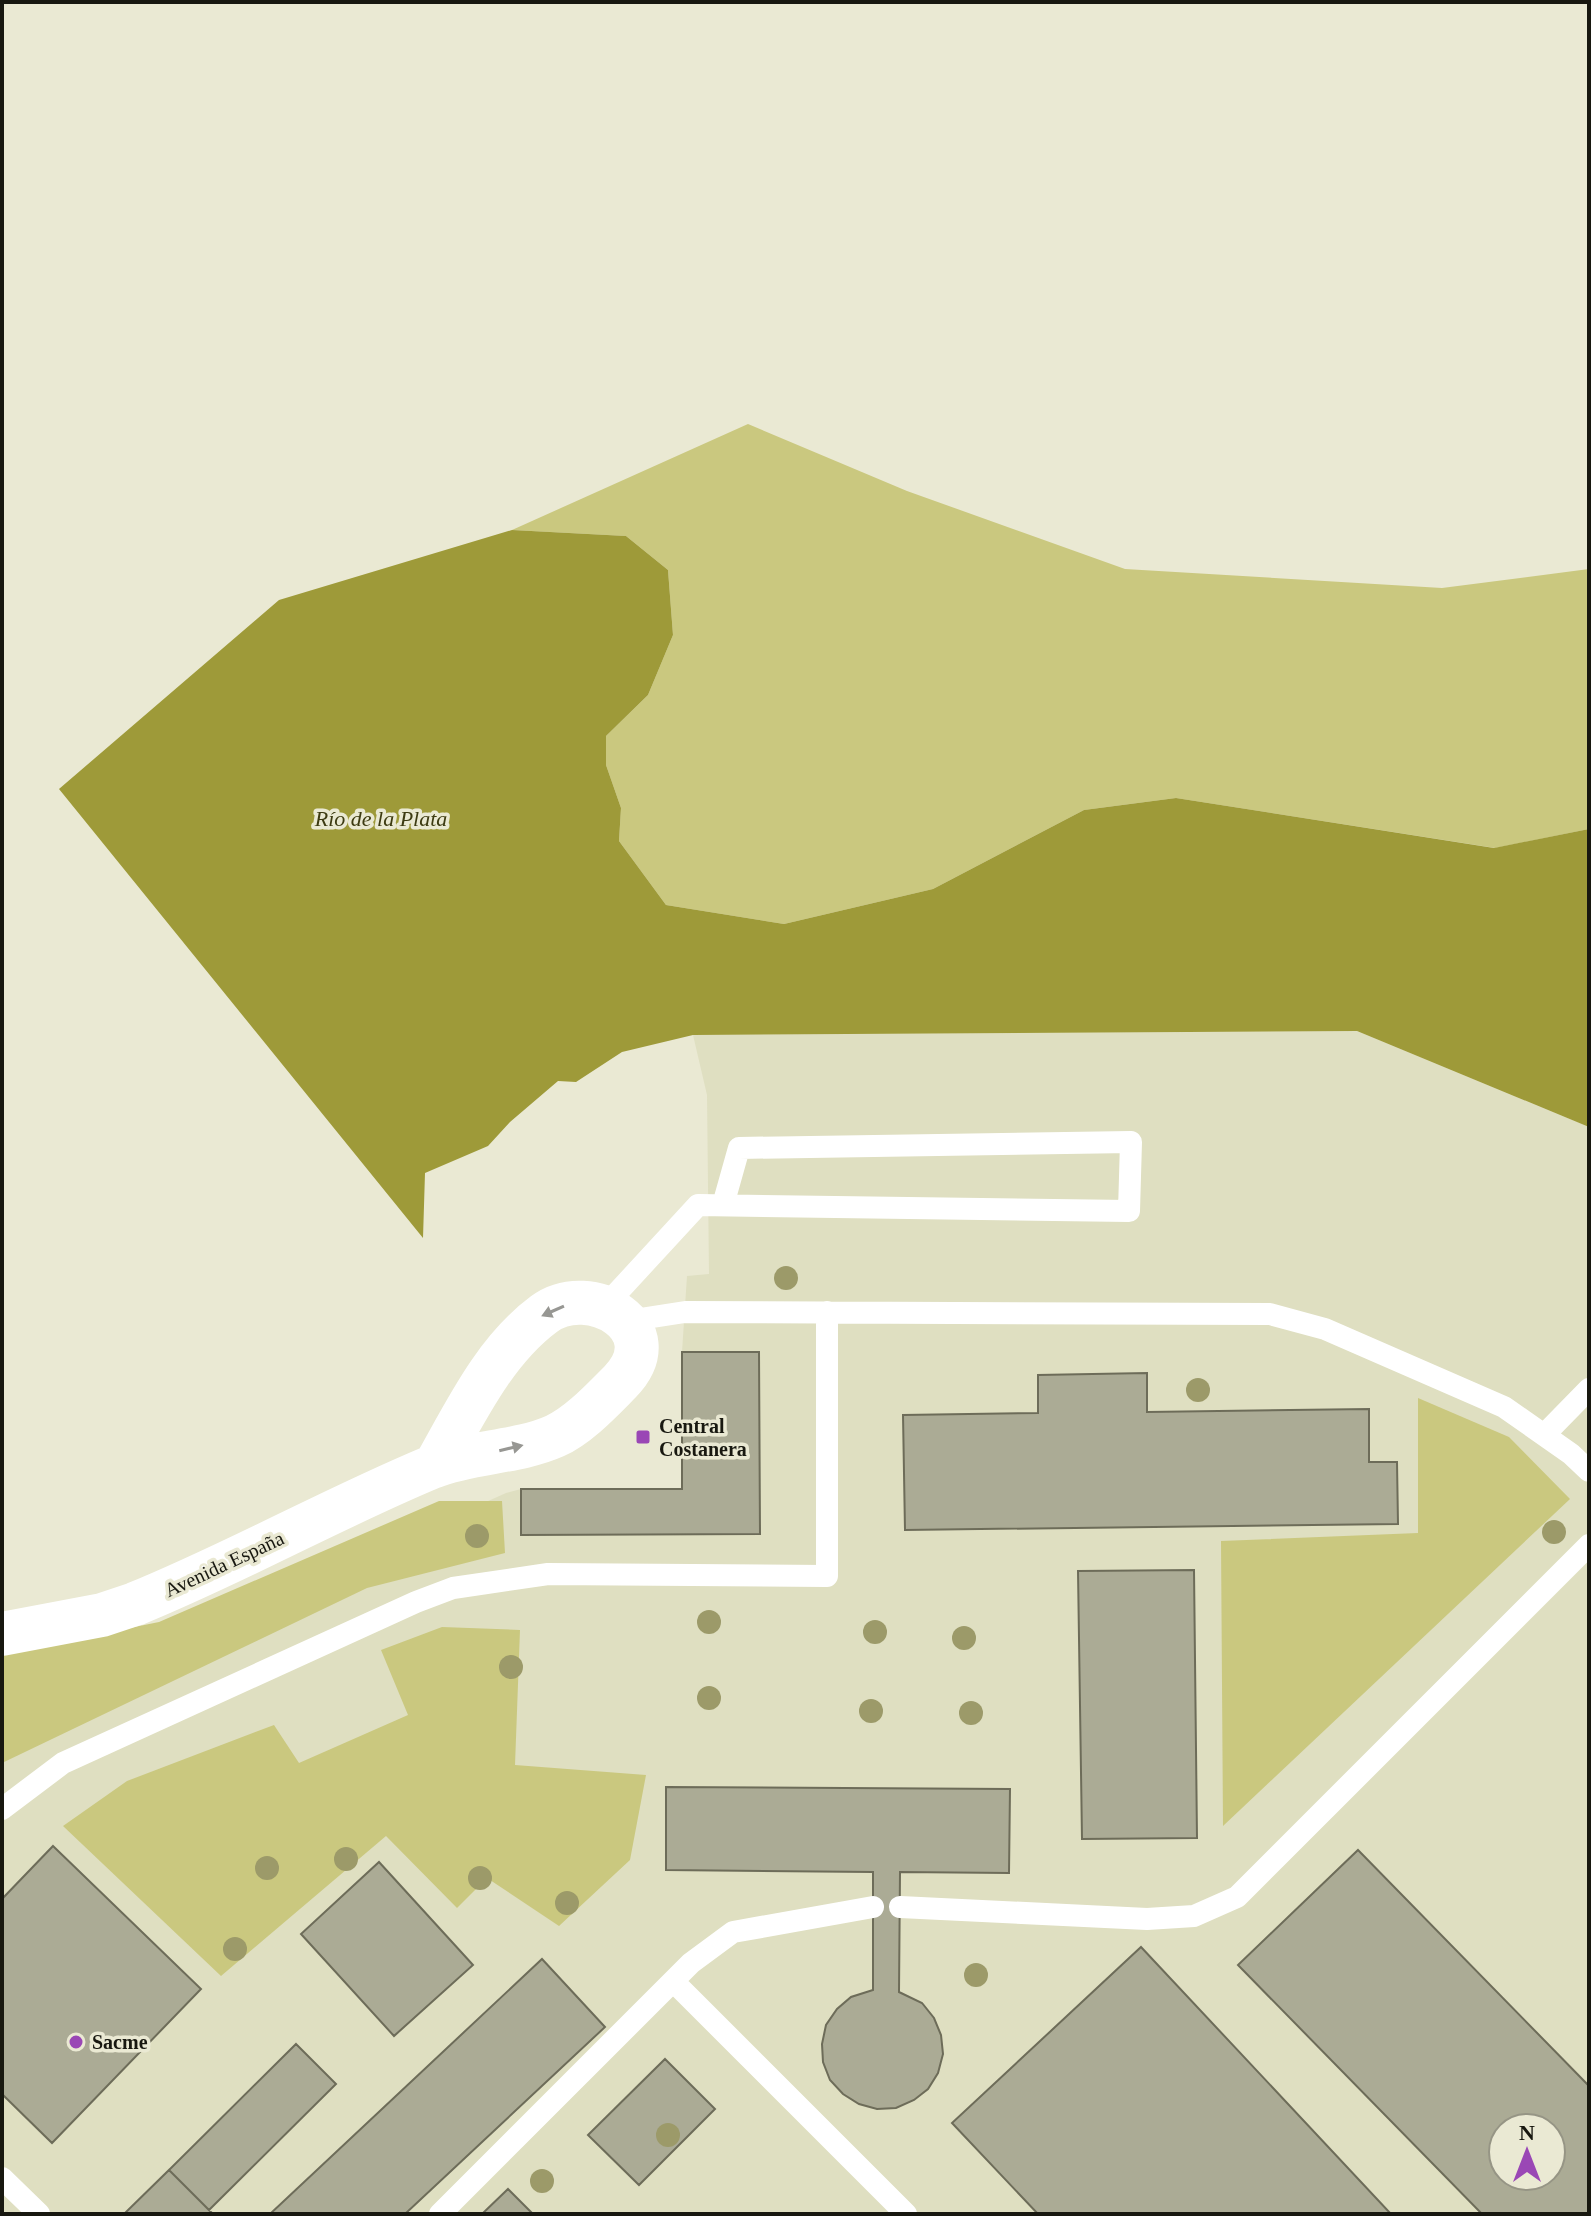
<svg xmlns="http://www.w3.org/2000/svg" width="1591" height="2216" viewBox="0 0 1591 2216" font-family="'Times New Roman',serif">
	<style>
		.built { fill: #dfdfc1; fill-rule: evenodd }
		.green { fill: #cac87f }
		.water { fill: #9e9a39 }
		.building { fill: #abab95; stroke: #6d6c59; stroke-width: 2; fill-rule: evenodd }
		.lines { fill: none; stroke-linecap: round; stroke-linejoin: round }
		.service { stroke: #fff; stroke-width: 22 }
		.tertiary { stroke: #fff; stroke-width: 44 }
		.tree { fill: #9c9a69 }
		.oneway { fill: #979793 }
		.poi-dot { fill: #9a47b5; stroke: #eae9d3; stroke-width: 3 }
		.labels { text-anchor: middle; stroke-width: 7; stroke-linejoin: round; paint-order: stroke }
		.poi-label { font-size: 20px; font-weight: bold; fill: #181810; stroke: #eae9d3; text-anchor: start }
		.street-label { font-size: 20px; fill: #181810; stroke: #eae9d3 }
		.water-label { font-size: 22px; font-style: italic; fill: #3d3b12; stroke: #eae9d3 }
	</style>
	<rect width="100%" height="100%" fill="#eae9d3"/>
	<path class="built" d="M1357,1031L1589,1127V2214H2V1714L17,1712L506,1493L521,1489H682V1352L687,1276L709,1274L707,1095L693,1035ZM1503,2128H1551V2176H1503Z"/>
	<path class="green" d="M748,424L907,491L1125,569L1442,588L1589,569V829L1495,848L1176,798L1084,810L933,889L784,924L666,905L619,841L621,808L606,765V736L648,695L673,635L668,570L626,536L512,530Z
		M1418,1398L1509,1437L1570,1499L1223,1826L1221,1541L1418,1533Z
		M439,1501H502L505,1553L367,1588L2,1763V1654L159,1622Z
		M442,1627L520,1630L515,1765L646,1775L630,1860L559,1926L487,1878L457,1908L386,1836L221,1976L63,1826L127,1781L274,1725L299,1763L408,1715L381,1650Z"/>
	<path class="water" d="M512,530L626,536L668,570L673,635L648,695L606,736V765L621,808L619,841L666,905L784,924L933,889L1084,810L1176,798L1494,848L1589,829V1127L1357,1031L693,1035L622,1052L576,1082L558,1081L510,1122L488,1146L425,1173L423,1238L59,789L279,600Z"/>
	<path class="building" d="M682,1352H759L760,1534L521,1535V1489H682Z
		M1147,1373V1412L1369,1409V1462H1397L1398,1524L905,1530L903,1415L1038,1413V1375Z
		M1194,1570L1197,1838L1082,1839L1078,1571Z
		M666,1787L1010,1789L1009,1873L900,1872L899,1992L922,2003L934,2018L941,2035L943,2054L938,2073L928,2089L914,2100L896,2108L877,2109L859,2104L843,2094L830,2080L823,2062L822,2044L826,2025L837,2009L851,1997L873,1990V1872L666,1870Z
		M53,1846L201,1989L52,2143L2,2094V1899Z
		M1358,1850L1589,2086V2214H1482L1238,1965ZM1503,2128H1551V2176H1503Z
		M379,1862L473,1965L394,2036L301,1934Z
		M1141,1947L1391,2214H1038L952,2123Z
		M542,1959L605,2027L405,2214H270Z
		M296,2044L336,2084L209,2210L169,2170Z
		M665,2059L715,2109L639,2185L588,2135Z
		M169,2170L213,2214H124Z
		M508,2189L533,2214H482Z"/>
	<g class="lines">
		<path class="service" d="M604,1307L698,1205L1129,1211L1131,1142L739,1148L723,1205
			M627,1321L685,1312L1270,1314L1325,1329L1504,1407L1571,1454L1589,1471
			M1544,1435L1589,1389
			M2,1809L63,1763L416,1602L453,1588L548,1574L827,1576V1312
			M900,1907L1147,1919L1194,1916L1237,1897L1589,1545
			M673,1981L906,2214
			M2,2178L39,2214
			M440,2214L691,1963L733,1932L873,1907"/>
		<path class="tertiary" d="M2,1634L102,1615L135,1604C236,1563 331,1509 432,1467C471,1451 517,1453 555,1436C579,1425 602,1400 620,1382C672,1329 590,1280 544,1314C494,1351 465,1413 435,1466"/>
	</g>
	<g class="tree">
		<circle cx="786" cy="1278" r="12"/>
		<circle cx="1198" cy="1390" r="12"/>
		<circle cx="1554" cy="1532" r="12"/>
		<circle cx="477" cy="1536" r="12"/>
		<circle cx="709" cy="1622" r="12"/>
		<circle cx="875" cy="1632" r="12"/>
		<circle cx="964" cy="1638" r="12"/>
		<circle cx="511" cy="1667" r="12"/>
		<circle cx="709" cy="1698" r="12"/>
		<circle cx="871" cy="1711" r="12"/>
		<circle cx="971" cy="1713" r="12"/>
		<circle cx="346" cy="1859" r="12"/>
		<circle cx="267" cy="1868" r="12"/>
		<circle cx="480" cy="1878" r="12"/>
		<circle cx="567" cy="1903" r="12"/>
		<circle cx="235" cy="1949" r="12"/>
		<circle cx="976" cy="1975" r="12"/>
		<circle cx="668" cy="2135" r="12"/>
		<circle cx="542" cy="2181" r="12"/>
	</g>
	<defs><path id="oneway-solid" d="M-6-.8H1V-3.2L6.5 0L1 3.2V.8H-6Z" transform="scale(2)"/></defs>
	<g class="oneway">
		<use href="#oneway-solid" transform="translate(553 1311) rotate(156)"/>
		<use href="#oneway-solid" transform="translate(511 1448) rotate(-13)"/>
	</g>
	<g class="poi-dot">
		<rect x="635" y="1429" width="16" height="16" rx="4"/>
		<circle cx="76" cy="2042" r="8"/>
	</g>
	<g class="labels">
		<g class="poi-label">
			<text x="659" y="1433">Central<tspan x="659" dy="23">Costanera</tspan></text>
			<text x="92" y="2049">Sacme</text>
		</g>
		<g class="street-label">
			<text transform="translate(224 1564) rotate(-25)" y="7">Avenida España</text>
		</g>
		<g class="water-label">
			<text x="381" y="826">Río de la Plata</text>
		</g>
	</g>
	<rect width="1591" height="2216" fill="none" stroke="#181810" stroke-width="8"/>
	<g transform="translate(1527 2152)"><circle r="38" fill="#eae9d3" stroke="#969585" stroke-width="2"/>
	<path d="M0-6L14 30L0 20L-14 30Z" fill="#9a47b5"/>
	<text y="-12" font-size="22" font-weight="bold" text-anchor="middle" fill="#181810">N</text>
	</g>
</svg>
